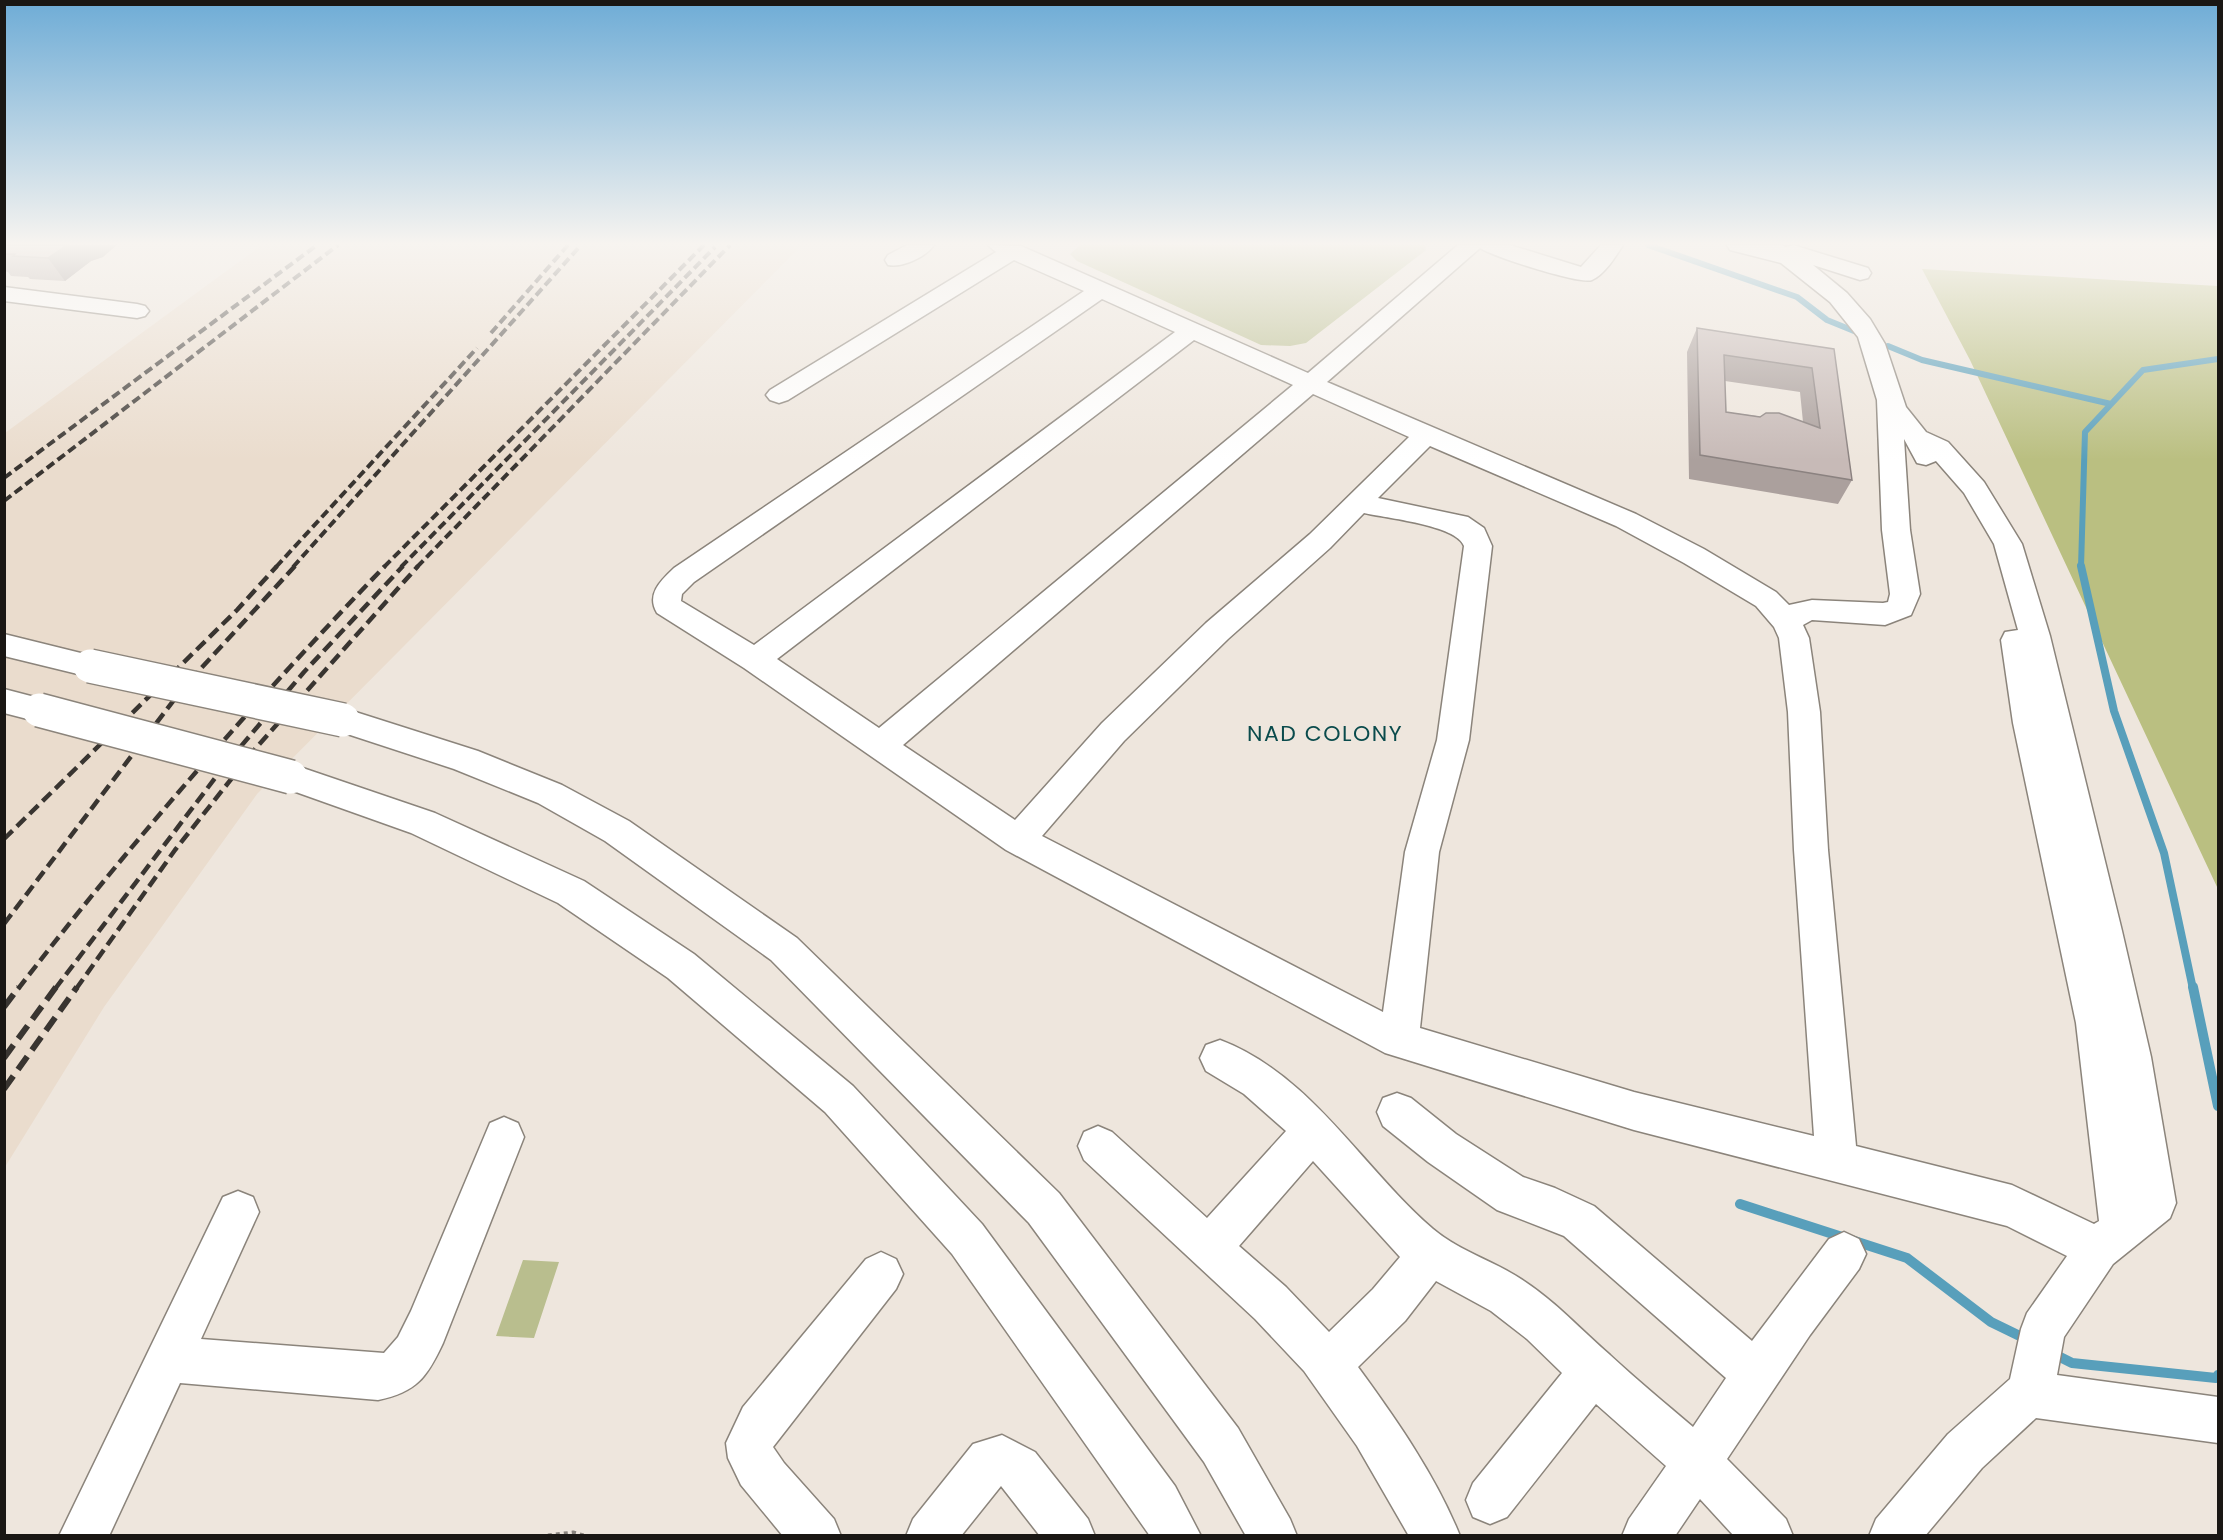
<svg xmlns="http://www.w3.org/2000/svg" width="2223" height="1540" viewBox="0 0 2223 1540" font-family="Poppins,sans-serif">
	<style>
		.built { fill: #eadccd }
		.green { fill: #b9be8e }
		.forest { fill: #babf81 }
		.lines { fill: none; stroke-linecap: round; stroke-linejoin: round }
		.stream-far2 { stroke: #589fbb; stroke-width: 6 }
		.stream-far1 { stroke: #589fbb; stroke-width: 8 }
		.stream { stroke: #589fbb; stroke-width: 10 }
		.minor-casing { stroke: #8b847b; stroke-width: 3 }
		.major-casing { stroke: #8b847b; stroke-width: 3 }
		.path { stroke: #89837d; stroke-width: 5; stroke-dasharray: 4 4; stroke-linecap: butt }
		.minor { fill: #fff; fill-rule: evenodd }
		.major { fill: #fff; fill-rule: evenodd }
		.rail-far2 { stroke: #393531; stroke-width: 4; stroke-dasharray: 9 4.5; stroke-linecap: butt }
		.rail-far1 { stroke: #393531; stroke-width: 4.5; stroke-dasharray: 12 6; stroke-linecap: butt }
		.rail { stroke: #393531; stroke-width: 6; stroke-dasharray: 16 8; stroke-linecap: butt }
		.major-bridge-casing { stroke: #8b847b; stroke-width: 36; stroke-linecap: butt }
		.major-bridge { stroke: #fff; stroke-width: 33 }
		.wall { fill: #aba09d; fill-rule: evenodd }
		.shaded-wall { fill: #8b8280 }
		.building { fill: #c7bab7; stroke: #8b8280; stroke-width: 1.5; fill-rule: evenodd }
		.labels { text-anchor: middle; stroke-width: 5; stroke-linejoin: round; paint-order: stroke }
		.neighbourhood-label { font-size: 22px; letter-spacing: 1.5px; fill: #0a4b4c; stroke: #eee6dd }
	</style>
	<rect width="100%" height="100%" fill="#eee6dd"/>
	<path class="built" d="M262,245H802L257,794L104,1007L5,1167V433Z"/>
	<path class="green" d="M1080,245H1425L1426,250L1306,343L1290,346L1261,345L1077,261L1070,254Z
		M523,1260L559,1262L534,1338L496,1336Z"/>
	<path class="forest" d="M1922,269L2218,286V889L1970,360Z"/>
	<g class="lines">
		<path class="stream-far2" d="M1648,245L1797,297L1827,320L1854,331
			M1888,346L1922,360L2111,404
			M2081,567L2085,432L2143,370L2218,359"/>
		<path class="stream-far1" d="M2081,566L2114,711L2164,853L2193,989"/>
		<path class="stream" d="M2193,987L2218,1106
			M1740,1204L1907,1258L1991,1322L2028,1340
			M2052,1353L2072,1363L2216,1378L2218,1375"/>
		<defs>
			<path id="minor" d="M907,245H934C926,257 902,268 888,265L885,260L888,255Z
				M988,245L1021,246L1308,373L1458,245H1510L1581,267L1601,245H1623C1616,256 1605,274 1592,280C1580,285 1492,256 1480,248L1327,382L1636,514L1704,549L1776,592L1789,605L1812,600L1883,603L1888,602L1890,594L1882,530L1877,400L1858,337L1830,302L1786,267L1781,263L1730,250L1727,245H1782L1786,247L1793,245L1868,268L1871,273L1868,278L1860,280L1813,265L1847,293L1870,319L1885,344L1906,407L1926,432L1948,442L1984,482L2022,544L2050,636L2122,931L2151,1057L2176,1203L2170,1218L2113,1264L2064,1337L2057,1375L2218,1397V1443L2036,1418L1982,1468L1925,1536H1869L1876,1519L1948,1434L2010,1379L2021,1329L2027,1313L2067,1256L2007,1226L1634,1130L1385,1053L1006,850L744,668L657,613C646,595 660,581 674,568L1084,291L1014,260L788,400L779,403L770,400L766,395L770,390L996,252ZM1102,299L1175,332L754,645L681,601L682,594L694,582ZM1194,340L1293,385L879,728L777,659ZM1313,394L1409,437L1310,534L1206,623L1102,723L1015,820L903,745ZM1904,439L1917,463L1926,465L1936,461L1964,493L1994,544L2018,630L2005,632L2001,640L2013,723L2076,1023L2099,1221L2094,1224L2012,1185L1856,1146L1828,850L1820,712L1809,638L1803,625L1812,620L1885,625L1911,615L1920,594L1910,530ZM1430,446L1616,526L1684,563L1756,606L1774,627L1779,638L1788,712L1794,850L1814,1136L1634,1092L1420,1028L1439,852L1469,740L1492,546L1484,528L1468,517L1378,498ZM1364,513C1385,518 1457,525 1464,546L1437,740L1405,852L1383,1012L1042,836L1124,741L1228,639L1330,548Z
				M4,287L137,304L145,306L149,311L145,316L137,318L4,301Z
				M1220,1040C1312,1075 1361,1167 1433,1229C1460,1252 1495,1261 1524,1281C1556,1302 1581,1330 1610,1355C1637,1380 1665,1403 1693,1427L1726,1378L1564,1236L1497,1210L1428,1162L1383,1126L1377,1112L1383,1098L1397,1093L1411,1098L1456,1134L1523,1177L1555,1188L1594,1206L1752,1341L1829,1239L1844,1232L1859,1239L1866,1254L1859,1269L1810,1335L1727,1459L1786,1519L1793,1536H1734L1700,1499L1675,1536H1622L1629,1519L1666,1466L1596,1404L1507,1517L1490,1524L1473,1517L1466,1500L1473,1483L1562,1373L1527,1339L1491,1311L1436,1281L1405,1321L1358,1367C1396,1419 1436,1476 1460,1536H1409L1357,1446L1304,1371L1255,1319L1084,1160L1078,1146L1084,1132L1098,1126L1112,1132L1207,1218L1286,1131L1244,1094L1206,1071L1200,1058L1206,1045ZM1313,1161L1400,1257L1373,1289L1329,1332L1286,1287L1239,1246Z
				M504,1117L518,1123L524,1137L443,1343C427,1377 417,1392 378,1400L180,1383L109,1536H59L223,1197L238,1191L253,1197L259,1212L201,1339L384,1353L398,1337L411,1311L490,1123Z
				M881,1252L896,1259L903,1274L896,1289L773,1447L784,1463L834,1519L841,1536H783L741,1485L728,1458L726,1443L743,1407L866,1259Z
				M1002,1435L1035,1452L1088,1519L1095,1536H1040L1001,1486L961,1536H906L913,1519L973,1444Z"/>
			<path id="major" d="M4,634L101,658L105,666L101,674L90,677L4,656Z
				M4,689L50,701L55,710L50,719L39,722L4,713Z
				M343,708L478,751L562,785L629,821L797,938L1059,1193L1238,1428L1290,1519L1297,1536H1246L1204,1462L1029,1223L771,960L605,841L538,803L454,769L332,729L327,720L332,711Z
				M291,764L435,813L584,881L694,954L853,1086L982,1224L1175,1486L1201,1536H1150L952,1254L825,1112L668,978L558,903L411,833L279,786L274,777L279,768Z"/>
		</defs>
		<use href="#minor" class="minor-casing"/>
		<use href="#major" class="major-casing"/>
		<path class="path" d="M548,1536L573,1533L584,1536"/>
		<use href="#minor" class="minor"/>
		<use href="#major" class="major"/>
		<path class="rail-far2" d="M491,333L568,245
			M4,478L317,245
			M4,501L338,245
			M276,567L477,348
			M293,567L581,245
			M384,567L704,245
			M401,567L715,247
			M417,567L730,245"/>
		<path class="rail-far1" d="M4,839L237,610L277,566
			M4,924L183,688L295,566
			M18,989C132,841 255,701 385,566
			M55,989L225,765L304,672L403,566
			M76,989L175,850L255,749L418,566"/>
		<path class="rail" d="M4,1007L19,987
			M4,1058L56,987
			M4,1089L77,987"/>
		<defs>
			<path id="major-bridge" d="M90,666L343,720
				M39,710L291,777"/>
		</defs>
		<use href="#major-bridge" class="major-bridge-casing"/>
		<use href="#major-bridge" class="major-bridge"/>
	</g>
	<path class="wall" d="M4,245L103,257L91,261L65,281L30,279L28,277L11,276L8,272L4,271Z
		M1697,328L1834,349L1852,480L1838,504L1689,479L1687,352ZM1725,381L1800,392L1803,422L1726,412Z"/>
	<path class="shaded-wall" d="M67,245H117L103,257L91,261L65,281L48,258Z"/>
	<path class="building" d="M4,245H67L48,258L13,256L15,254H4Z
		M1697,328L1834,349L1852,480L1700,455ZM1724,355L1812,368L1820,428L1779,413H1766L1760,417L1726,412Z"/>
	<linearGradient id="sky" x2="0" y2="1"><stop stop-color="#6eacd6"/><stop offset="0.53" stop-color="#f7f4f0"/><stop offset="1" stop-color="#f7f4f0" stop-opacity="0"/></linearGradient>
	<rect width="2223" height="460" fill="url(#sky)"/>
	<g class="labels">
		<g class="neighbourhood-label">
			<text x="1325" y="741">NAD COLONY</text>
		</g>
	</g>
	<rect width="2223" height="1540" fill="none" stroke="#1a1714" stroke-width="12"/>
</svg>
